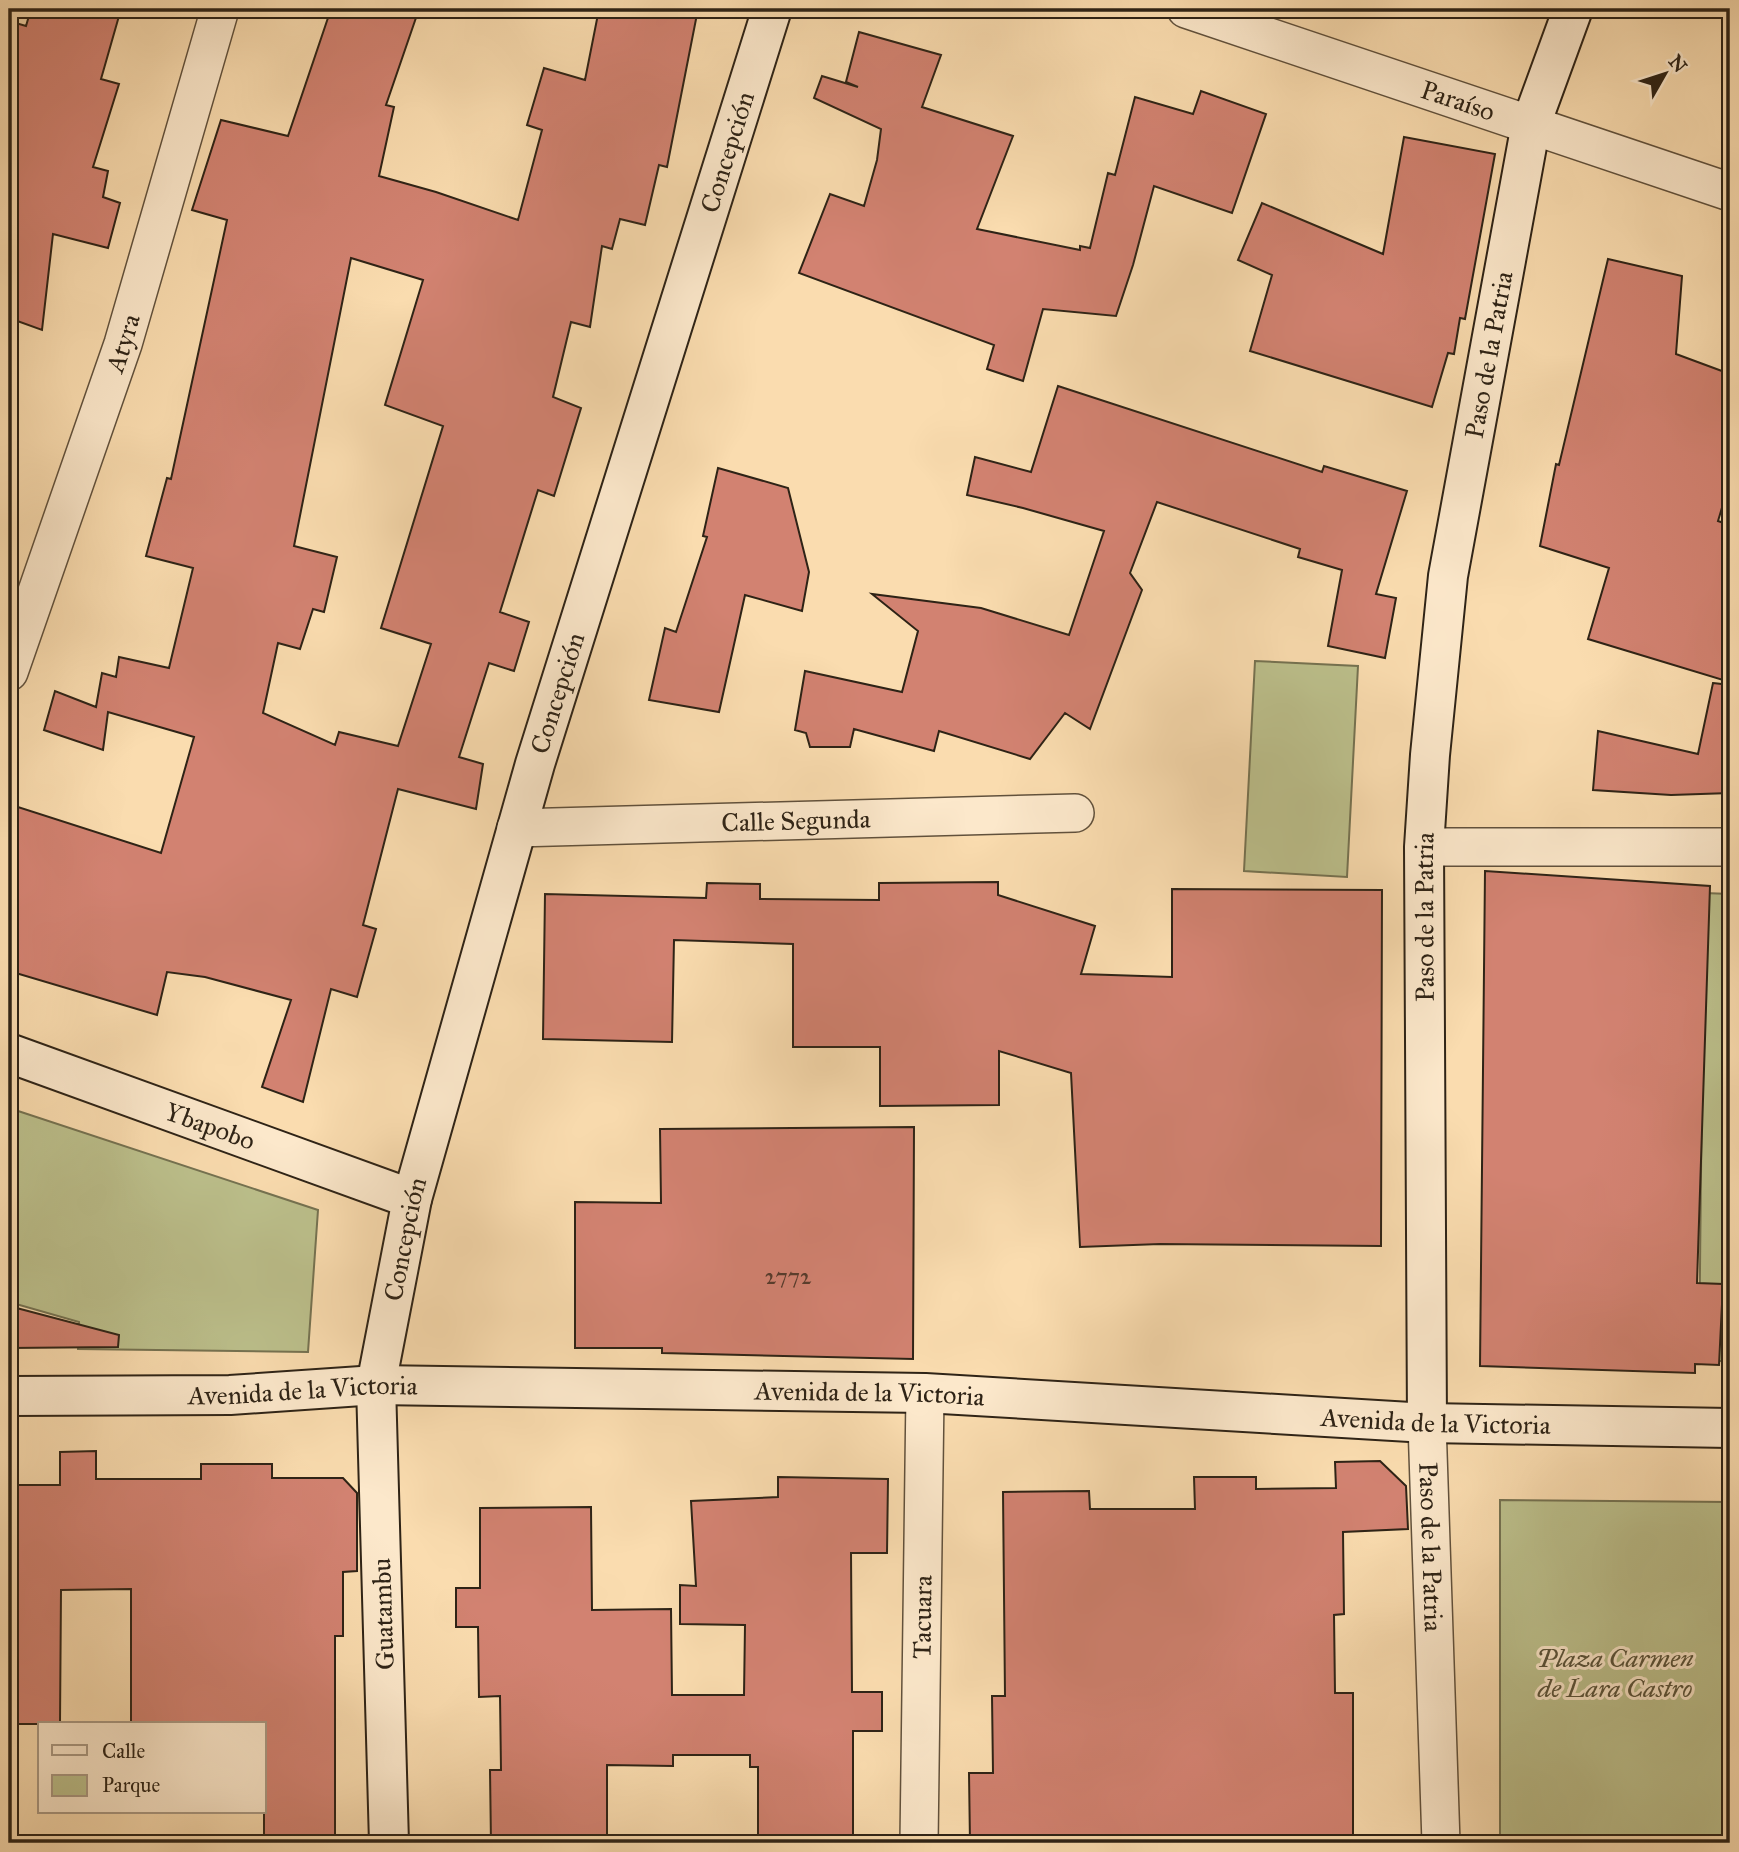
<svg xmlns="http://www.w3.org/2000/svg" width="1739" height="1852" viewBox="0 0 1739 1852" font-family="'IM FELL Great Primer',serif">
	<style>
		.green { fill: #bcc08c; stroke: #757251; stroke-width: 2 }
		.building { fill: #d28271; stroke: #2e2316; stroke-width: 2; fill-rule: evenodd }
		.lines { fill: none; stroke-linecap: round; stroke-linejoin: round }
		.street-casing { stroke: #61513c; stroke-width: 40 }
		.secondary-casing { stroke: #2e2316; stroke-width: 42 }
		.street { stroke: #fce8cb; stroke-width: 37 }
		.secondary { stroke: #fce8cb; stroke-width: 38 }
		.labels { text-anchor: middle; stroke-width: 6; stroke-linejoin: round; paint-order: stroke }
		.number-label { font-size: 23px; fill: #573b2d }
		.street-label { font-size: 26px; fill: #2e2316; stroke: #fce8cb }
		.park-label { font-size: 26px; font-style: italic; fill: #595239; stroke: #fce8cb }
	</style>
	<rect width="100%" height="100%" fill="#fadcaf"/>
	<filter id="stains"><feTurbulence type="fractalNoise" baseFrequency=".00286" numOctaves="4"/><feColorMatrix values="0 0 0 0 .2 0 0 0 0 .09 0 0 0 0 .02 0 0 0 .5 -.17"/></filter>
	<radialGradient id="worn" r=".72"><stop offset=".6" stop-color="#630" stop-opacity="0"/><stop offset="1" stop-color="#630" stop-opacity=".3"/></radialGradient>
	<path class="green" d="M1255,661L1358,666L1347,877L1244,871Z
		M1704,893L1730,894V1361H1699Z
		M9,1108L318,1210L308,1352L78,1349L79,1322L9,1302Z
		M1500,1500L1730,1502V1843H1500Z"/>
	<path class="building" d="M31,9H121L101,79L119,84L93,167L108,171L103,197L120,203L108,248L53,234L42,330L9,318V21L26,26Z
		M331,9H419L386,105L394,107L379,176L436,192L518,220L542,130L527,125L544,68L585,80L599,9H698L667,167L659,165L645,225L620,219L612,249L602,246L590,327L571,322L553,397L581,408L554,496L538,490L500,612L529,622L514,671L489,663L459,757L483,764L476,809L398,789L363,925L376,929L357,997L331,989L303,1102L262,1087L291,1000L205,977L167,972L157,1015L9,971V842L18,807L161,853L194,737L108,712L103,750L44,730L55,691L96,707L102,673L116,677L119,657L169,668L193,568L146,556L167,478L171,479L227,220L192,210L221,120L288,136ZM351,258L423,280L385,405L443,426L381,628L431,644L398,746L339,732L335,745L263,713L278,643L300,649L313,609L324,612L337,557L294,546Z
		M859,32L941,55L922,107L1013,136L977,229L1080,250V246L1090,248L1108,173L1115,175L1135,97L1193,114L1201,91L1266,114L1232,213L1154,186L1133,265L1116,316L1043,309L1023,381L987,369L994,345L799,273L830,194L864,206L877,160L881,129L814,98L822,76L858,87L846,82Z
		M1404,137L1495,154L1465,319L1460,318L1454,354L1448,353L1432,407L1250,351L1272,275L1238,260L1262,203L1383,254Z
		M1608,259L1682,276L1676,354L1730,374V481L1718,521L1730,525V621L1723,680L1588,639L1609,568L1540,546L1556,464L1559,465Z
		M1058,386L1322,472L1324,466L1407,491L1376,594L1396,598L1385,658L1328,646L1342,570L1298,557L1300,549L1157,502L1130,573L1142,590L1090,729L1065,713L1030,759L939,731L934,751L854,729L850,747H810L806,733L795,730L805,671L902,692L918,631L872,594L981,608L1069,635L1104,531L1023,508L967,495L975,457L1031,472Z
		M718,468L788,488L809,572L802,611L745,595L719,712L649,700L665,628L676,632L707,537L703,536Z
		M1713,683L1730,685V793L1671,795L1593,790L1598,731L1698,754Z
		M1485,871L1710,886L1697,1283L1723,1284L1719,1365L1695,1364V1373L1480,1366Z
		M998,882V895L1095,926L1081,974L1172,977V889L1382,890L1381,1246L1160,1244L1080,1247L1071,1073L999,1051V1105L880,1106V1047H793V944L674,940L672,1042L543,1039L545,894L706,898L707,883L760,884V899L879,900V883Z
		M914,1127L913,1359L662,1353V1348H575V1202L661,1203L660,1129Z
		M9,1306L119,1335L118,1347L9,1348Z
		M96,1451V1479H201V1464H272V1478H343L357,1493V1571L343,1572V1636H335V1843H264V1724H131V1589L61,1590L60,1724H9V1485H60V1452Z
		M1380,1461L1406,1486L1408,1529L1343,1532L1344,1614L1334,1615L1335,1693H1353V1843H1186V1835L1088,1836V1843H970L969,1773H993L992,1696H1005L1003,1492L1089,1491L1090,1509H1195L1194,1477H1256V1489L1336,1488L1335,1462Z
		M778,1477L888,1479L887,1553H851L852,1692H882V1731H853V1843H758V1767H750V1755H673V1766L607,1765V1843H491L490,1770H501L500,1696L479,1697L478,1627H456V1588H480V1508L591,1507L592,1610L671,1609L672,1695H744L745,1625L680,1624V1585L696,1586L691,1501L778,1497Z"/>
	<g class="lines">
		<defs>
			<g id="street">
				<path id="s1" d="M1186,9L1730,192"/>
				<path id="s2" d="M9,672L123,344L220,9"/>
				<path id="s3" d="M516,828L1075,813"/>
				<path d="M1424,847H1730"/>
				<path id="s4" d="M1427,1423L1441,1843"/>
				<path id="s5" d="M919,1843L925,1393"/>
			</g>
			<g id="secondary">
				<path id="s6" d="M9,1053L412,1199"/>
				<path id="s7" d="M9,1396L230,1395L376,1385L925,1393L1427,1423L1730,1428"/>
				<path id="s8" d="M1427,1423L1424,847L1430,755L1448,576L1531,124L1573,9"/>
				<path id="s9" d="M389,1843L376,1385L412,1199L535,764L772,9"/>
			</g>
		</defs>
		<use href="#street" class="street-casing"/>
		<use href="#secondary" class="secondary-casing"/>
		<use href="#street" class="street"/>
		<use href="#secondary" class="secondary"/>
	</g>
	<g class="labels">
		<g class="number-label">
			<text x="788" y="1284">2772</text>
		</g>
		<g class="street-label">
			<text dy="9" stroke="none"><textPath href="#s1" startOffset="287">Paraíso</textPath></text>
			<text dy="9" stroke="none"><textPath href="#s9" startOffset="1741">Concepción</textPath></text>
			<text dy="9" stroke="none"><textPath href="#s2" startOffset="348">Atyra</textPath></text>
			<text dy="9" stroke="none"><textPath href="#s8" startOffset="1073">Paso de la Patria</textPath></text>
			<text dy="9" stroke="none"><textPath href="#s9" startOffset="1174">Concepción</textPath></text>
			<text dy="9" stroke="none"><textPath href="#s3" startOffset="280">Calle Segunda</textPath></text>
			<text dy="9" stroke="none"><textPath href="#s8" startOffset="506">Paso de la Patria</textPath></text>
			<text dy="9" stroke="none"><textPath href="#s6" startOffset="214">Ybapobo</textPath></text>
			<text dy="9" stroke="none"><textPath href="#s9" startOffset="607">Concepción</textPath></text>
			<text dy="9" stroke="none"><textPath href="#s7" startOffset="294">Avenida de la Victoria</textPath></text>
			<text dy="9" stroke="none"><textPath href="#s7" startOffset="861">Avenida de la Victoria</textPath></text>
			<text dy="9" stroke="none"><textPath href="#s7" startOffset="1428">Avenida de la Victoria</textPath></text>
			<text dy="9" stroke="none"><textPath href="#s4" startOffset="124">Paso de la Patria</textPath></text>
			<text transform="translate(383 1614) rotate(-92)" y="9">Guatambu</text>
			<text dy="9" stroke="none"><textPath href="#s5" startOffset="226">Tacuara</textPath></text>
		</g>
		<g class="park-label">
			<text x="1615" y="1667">Plaza Carmen<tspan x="1615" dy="30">de Lara Castro</tspan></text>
		</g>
	</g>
	<rect width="1739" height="1852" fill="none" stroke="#fadcaf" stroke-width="35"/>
	<rect x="10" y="10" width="1718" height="1831" fill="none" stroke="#2e2316" stroke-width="3.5"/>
	<rect x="18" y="18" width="1704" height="1817" fill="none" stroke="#2e2316" stroke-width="2"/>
	<rect x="38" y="1722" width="228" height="91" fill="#fce8cb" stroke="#aa9983" stroke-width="2"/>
	<rect x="52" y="1745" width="35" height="10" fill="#fce8cb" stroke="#aa9983" stroke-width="2"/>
	<text x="102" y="1758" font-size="21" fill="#2e2316">Calle</text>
	<rect x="52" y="1775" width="35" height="21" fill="#bcc08c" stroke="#aa9983" stroke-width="2"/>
	<text x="102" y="1792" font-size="21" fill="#2e2316">Parque</text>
	<g transform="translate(1665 74) rotate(51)" stroke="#fce8cb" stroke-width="5" paint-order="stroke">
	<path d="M0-5L12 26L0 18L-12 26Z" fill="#2e2316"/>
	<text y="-10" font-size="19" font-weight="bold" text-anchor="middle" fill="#2e2316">N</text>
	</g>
	<rect width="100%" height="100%" filter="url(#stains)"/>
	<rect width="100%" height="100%" fill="url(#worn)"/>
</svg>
